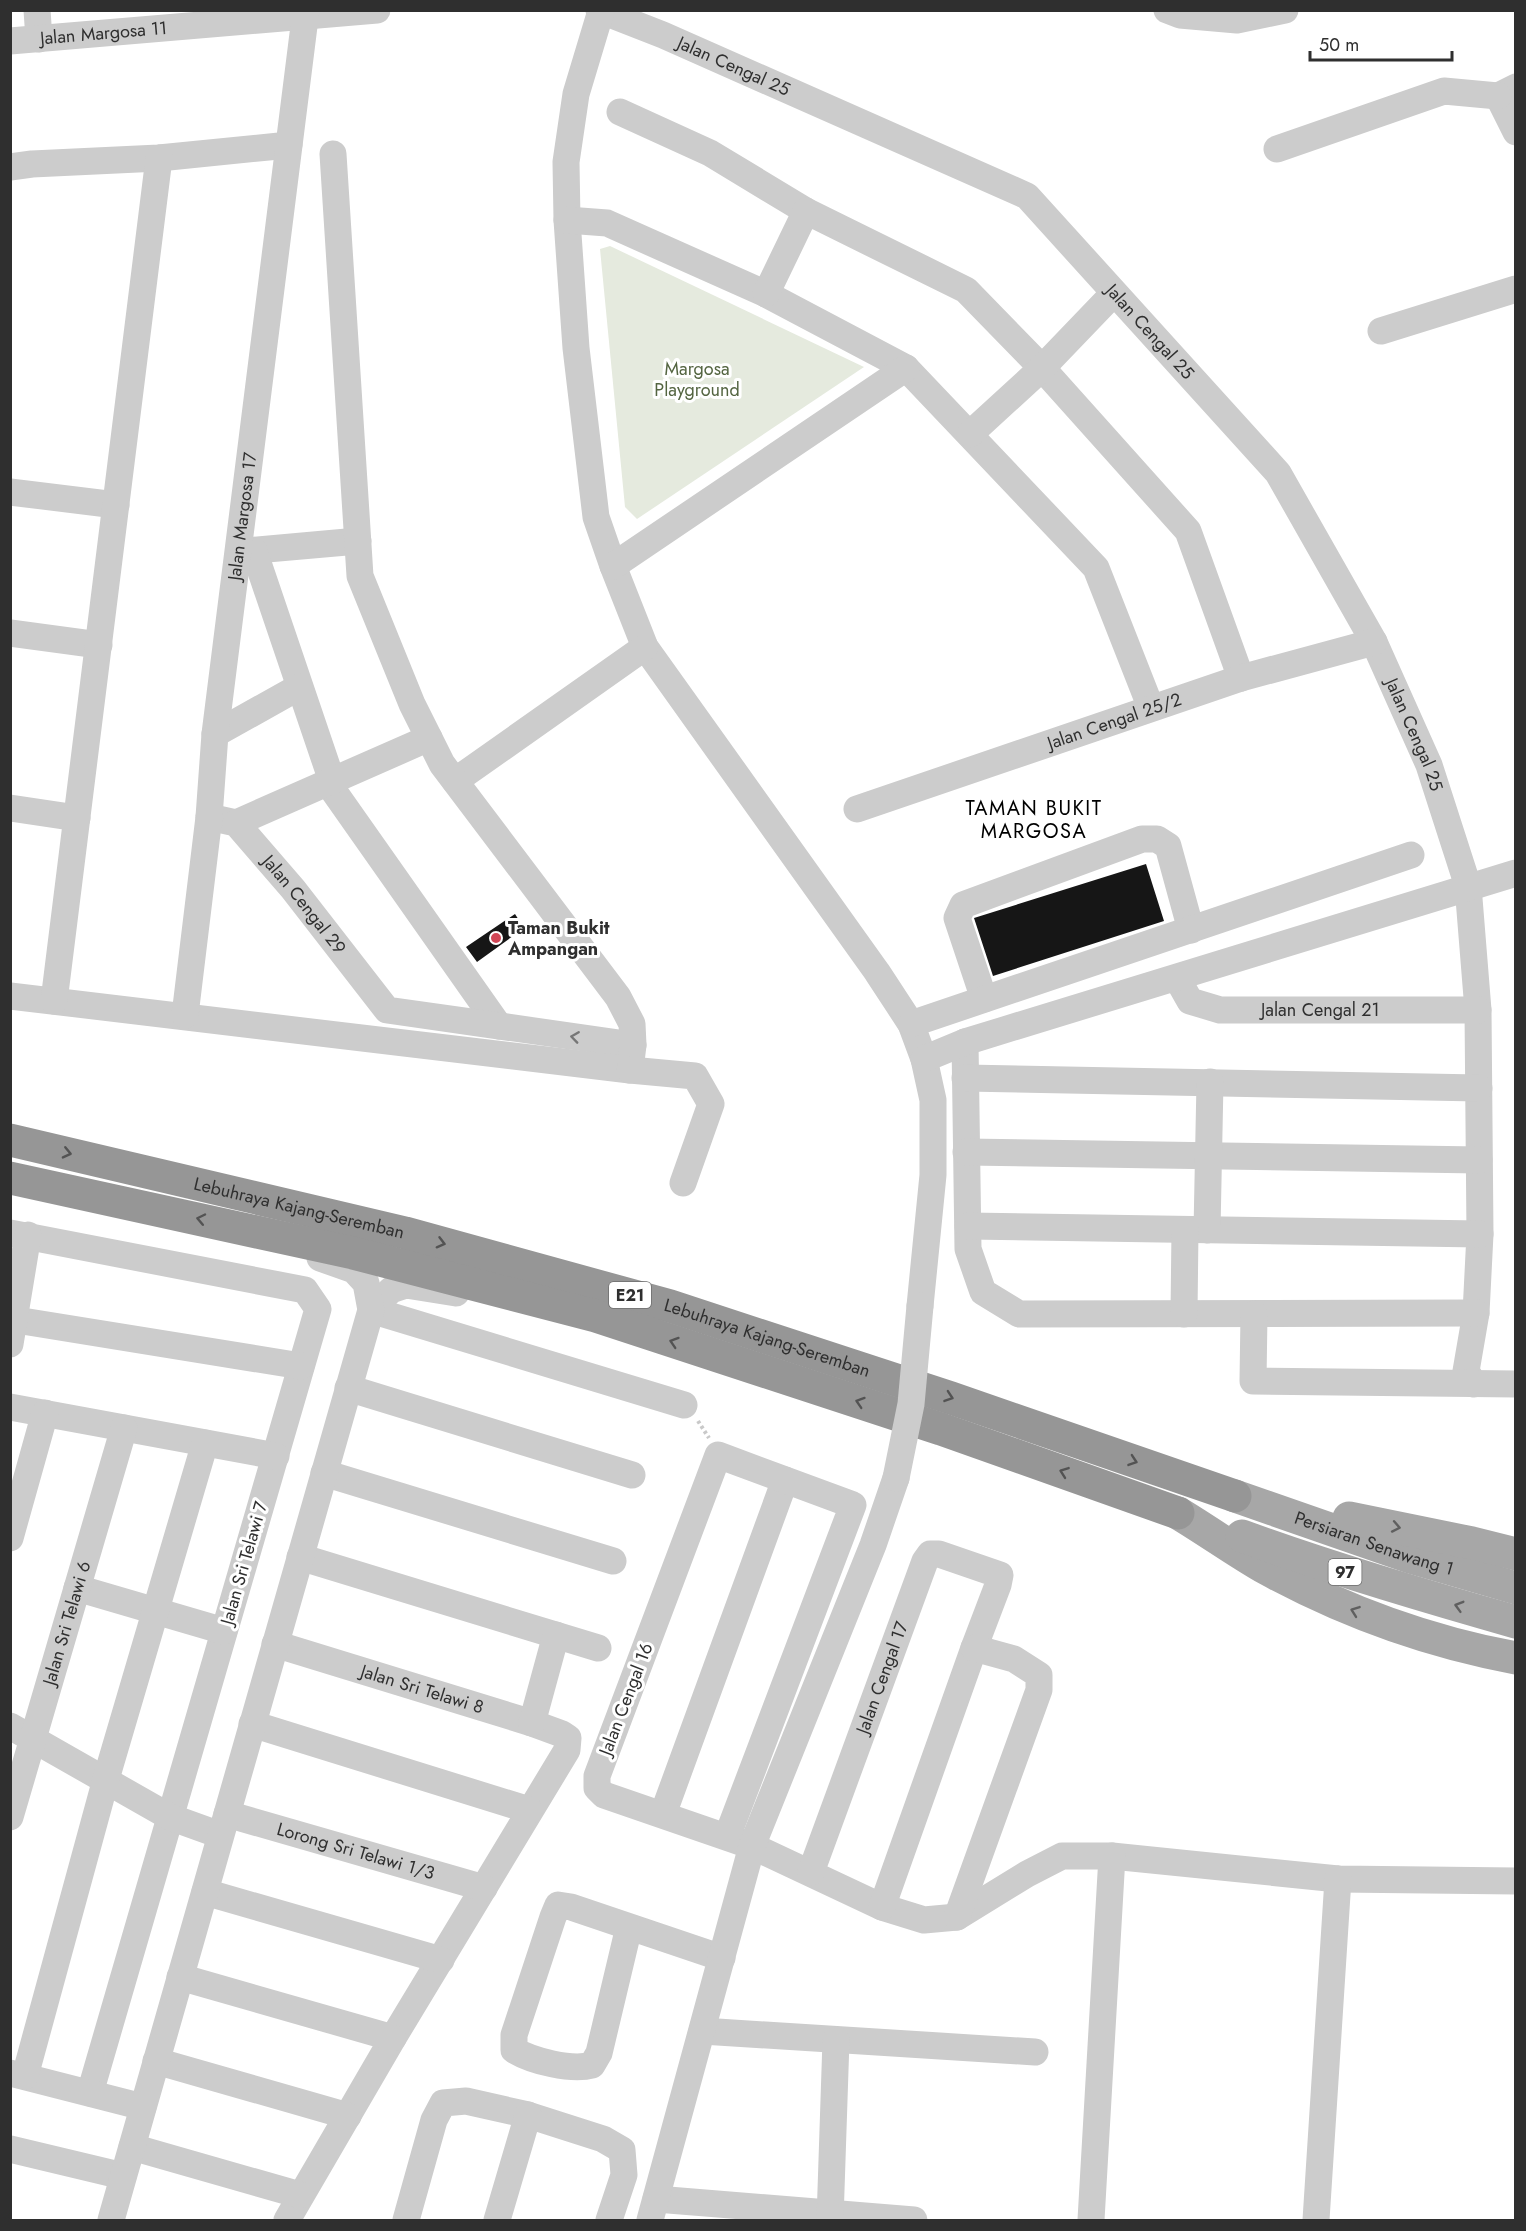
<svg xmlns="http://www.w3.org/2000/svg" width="1526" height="2231" viewBox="0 0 1526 2231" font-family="Jost,sans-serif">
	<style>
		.green { fill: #e5eade }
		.building { fill: #161616 }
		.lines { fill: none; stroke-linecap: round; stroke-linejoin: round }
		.path { stroke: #c9c9c9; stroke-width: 4; stroke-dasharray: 3 3; stroke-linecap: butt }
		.minor { stroke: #ccc; stroke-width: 27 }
		.major { stroke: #a7a7a7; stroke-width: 33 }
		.highway { stroke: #969696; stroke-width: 33 }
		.minor-bridge { stroke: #ccc; stroke-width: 27 }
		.oneway { stroke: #767676 }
		.oneway2 { stroke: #535353 }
		.oneway3 { stroke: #5f5f5f }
		.poi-dot { fill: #d14656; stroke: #fff; stroke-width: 2 }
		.labels { text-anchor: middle; stroke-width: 6; stroke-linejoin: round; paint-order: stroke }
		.shield { fill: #fff; stroke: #6d6d6d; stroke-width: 1.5 }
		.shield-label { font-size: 16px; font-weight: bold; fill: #2f2f2f }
		.street-label { font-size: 18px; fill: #2f2f2f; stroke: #fff }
		.park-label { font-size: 18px; fill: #546541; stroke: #fff }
		.poi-label { font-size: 18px; font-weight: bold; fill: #2f2f2f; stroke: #fff; text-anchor: start }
		.neighbourhood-label { font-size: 20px; letter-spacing: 1.5px; fill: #000; stroke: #fff }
	</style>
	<rect width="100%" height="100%" fill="#fff"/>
	<path class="green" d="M610,246L864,367L637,519L625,507L600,249Z"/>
	<path class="building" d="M1146,864L1164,921L993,976L974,918Z
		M515,914L524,928L477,962L466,947Z"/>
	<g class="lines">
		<path class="path" d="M698,1421L709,1438"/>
		<g class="minor">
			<path d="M37,10L39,39"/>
			<path id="s1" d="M599,10L663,35L1027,196L1278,473L1374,642L1429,765L1468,886L1478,1010L1480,1234L1476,1313L1466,1371L1474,1384"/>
			<path d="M1167,10L1180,15L1237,20L1285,10"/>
			<path d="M601,11L576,94L566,162L567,220L576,348L596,517L613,566L645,647L877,972L911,1024L924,1059L933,1100V1175L920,1306"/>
			<path id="s2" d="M10,41L377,10"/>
			<path d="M1516,87L1498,96L1516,132"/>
			<path d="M620,112L710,153L806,211"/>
			<path d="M1277,149L1444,91L1498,96"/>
			<path d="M10,167L32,164L159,158L289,145"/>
			<path d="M567,220L607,223L766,294L906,368L1096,568L1151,708"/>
			<path d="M766,294L806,211L966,290L1042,368L1188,531L1241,678"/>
			<path d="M1381,331L1516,289"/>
			<path d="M970,434L1042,368L1114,293"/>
			<path d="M10,492L116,505"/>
			<path d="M246,551L358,541"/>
			<path d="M254,551L332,781"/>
			<path d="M613,566L906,368"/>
			<path d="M10,633L99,645"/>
			<path d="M215,734L299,687"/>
			<path d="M455,781L645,647"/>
			<path d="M328,783L499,1026"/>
			<path d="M10,808L77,818"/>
			<path id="s3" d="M857,809L1241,678L1374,642"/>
			<path id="s4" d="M209,817L236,823L293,889L387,1010L633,1045"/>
			<path d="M236,823L429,738"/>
			<path id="s5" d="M1177,978L1190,1001L1220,1010H1478"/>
			<path d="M10,996L630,1070L633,1045L632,1024L618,997L442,764L412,704L360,576L333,154"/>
			<path d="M984,999L957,918L963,905L1142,839H1157L1168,846L1191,930"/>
			<path d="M54,1001L159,158"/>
			<path id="s6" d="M185,1015L209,817L215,734L306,10"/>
			<path d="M911,1024L1411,855"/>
			<path d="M965,1042L968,1249L983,1292L1019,1314L1476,1313"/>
			<path d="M924,1059L965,1042L1516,873"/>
			<path d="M630,1070L695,1076L711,1104L683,1183"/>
			<path d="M965,1078L1479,1088"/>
			<path d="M966,1152L1479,1160"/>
			<path d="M968,1226L1480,1234"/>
			<path d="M1207,1230L1210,1082"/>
			<path d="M10,1233L305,1290L318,1309L90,2093"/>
			<path d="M371,1310L684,1405"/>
			<path d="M371,1310L391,1290L406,1285L456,1293"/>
			<path d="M1184,1314L1185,1230"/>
			<path d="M1254,1314L1253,1381L1516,1384"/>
			<path d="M10,1319L301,1366"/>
			<path d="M10,1344L28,1235"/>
			<path d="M348,1388L632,1475"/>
			<path d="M10,1407L276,1456"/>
			<path d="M324,1473L613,1561"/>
			<path d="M10,1538L45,1413"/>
			<path d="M300,1557L598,1648"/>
			<path d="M77,1588L224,1631"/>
			<path id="s7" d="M275,1644L532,1723L562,1734L568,1738L567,1750L393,2038L287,2220"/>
			<path d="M532,1723L556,1635"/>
			<path d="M252,1724L529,1810"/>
			<path d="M10,1726L170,1817L220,1835"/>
			<path id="s8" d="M227,1814L484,1888"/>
			<path d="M663,1814L785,1480"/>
			<path id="s9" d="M10,1817L124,1428"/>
			<path d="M727,1837L853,1505L718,1455L597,1776V1788L604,1795L752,1846L882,1907L924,1920L957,1917L1027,1874L1062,1856H1112L1338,1879L1516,1881"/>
			<path id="s10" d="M811,1872L925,1561L930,1554H939L1000,1575L998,1585L974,1648L882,1907"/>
			<path d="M205,1892L441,1960"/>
			<path d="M957,1917L1039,1690V1675L1014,1659L974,1648"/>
			<path d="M629,1927L599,2053L592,2065C572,2071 532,2061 514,2050V2035L553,1917L558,1905L571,1907L722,1958"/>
			<path d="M180,1977L393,2038"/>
			<path d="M702,2031L1035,2052"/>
			<path d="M156,2061L348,2116"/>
			<path d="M10,2073L143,2107"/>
			<path d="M25,2076L106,1779L205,1443"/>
			<path d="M132,2147L300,2195"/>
			<path d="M10,2149L123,2176"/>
			<path d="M656,2199L914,2220"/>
			<path d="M111,2220L371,1310L366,1283L354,1270L320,1258"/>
			<path d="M406,2220L434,2120L443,2103L466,2101L528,2115L603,2139L622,2150L624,2175L609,2220"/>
			<path d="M497,2220L528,2115"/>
			<path d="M650,2220L752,1846L873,1545L896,1478"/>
			<path d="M830,2220L836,2040"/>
			<path d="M1091,2220L1112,1856"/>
			<path d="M1316,2220L1338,1879"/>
		</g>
		<g class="major">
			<path id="s11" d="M1235,1496L1410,1557L1516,1588"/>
			<path d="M1178,1513C1208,1531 1237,1552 1267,1569C1344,1611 1430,1642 1516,1658"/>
			<path d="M1349,1518L1472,1543L1516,1554"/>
			<path d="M1242,1536C1332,1569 1424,1596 1516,1622"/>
		</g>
		<g class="highway">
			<path id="s12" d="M10,1140L405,1233L670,1306L951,1398L1235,1496"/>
			<path d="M10,1178L353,1253L596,1316L941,1429L1178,1513"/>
		</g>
		<path class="minor-bridge" d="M896,1478L911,1404L920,1306"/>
	</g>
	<defs><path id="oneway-chevron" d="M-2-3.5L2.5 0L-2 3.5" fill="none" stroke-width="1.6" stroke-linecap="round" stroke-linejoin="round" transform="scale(1.5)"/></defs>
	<use class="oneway" href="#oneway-chevron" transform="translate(575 1037) rotate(-172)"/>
	<g class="oneway2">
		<use href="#oneway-chevron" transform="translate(67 1153) rotate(13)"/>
		<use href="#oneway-chevron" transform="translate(201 1219) rotate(-168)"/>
		<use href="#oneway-chevron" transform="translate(441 1243) rotate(15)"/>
		<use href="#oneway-chevron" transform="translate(674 1342) rotate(-162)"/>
		<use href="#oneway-chevron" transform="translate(949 1397) rotate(19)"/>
		<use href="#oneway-chevron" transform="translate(860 1402) rotate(-162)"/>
		<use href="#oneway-chevron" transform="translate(1133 1461) rotate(19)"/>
		<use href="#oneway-chevron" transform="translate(1064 1472) rotate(-160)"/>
	</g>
	<g class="oneway3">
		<use href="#oneway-chevron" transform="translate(1396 1527) rotate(11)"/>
		<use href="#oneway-chevron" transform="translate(1459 1606) rotate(-164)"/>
		<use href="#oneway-chevron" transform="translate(1355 1611) rotate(-160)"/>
	</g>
	<circle class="poi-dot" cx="496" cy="938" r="6"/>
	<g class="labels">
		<g class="shield">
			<rect x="609" y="1282" width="42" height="26" rx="4.5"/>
			<rect x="1328.5" y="1559" width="33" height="26" rx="4.5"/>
		</g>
		<g class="shield-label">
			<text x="630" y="1301">E21</text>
			<text x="1345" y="1578">97</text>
		</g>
		<g class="street-label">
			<text dy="6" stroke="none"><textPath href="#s2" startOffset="94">Jalan Margosa 11</textPath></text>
			<text dy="6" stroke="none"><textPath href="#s1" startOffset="146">Jalan Cengal 25</textPath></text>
			<text dy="6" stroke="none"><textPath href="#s1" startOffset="650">Jalan Cengal 25</textPath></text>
			<text dy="6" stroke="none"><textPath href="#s6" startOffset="502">Jalan Margosa 17</textPath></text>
			<text dy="6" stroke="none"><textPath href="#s3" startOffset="272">Jalan Cengal 25/2</textPath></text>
			<text dy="6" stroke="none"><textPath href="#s1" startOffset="1136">Jalan Cengal 25</textPath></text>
			<text dy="6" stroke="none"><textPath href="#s4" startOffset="134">Jalan Cengal 29</textPath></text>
			<text dy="6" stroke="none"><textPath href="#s5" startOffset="158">Jalan Cengal 21</textPath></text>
			<text dy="6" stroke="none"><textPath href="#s12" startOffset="297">Lebuhraya Kajang-Seremban</textPath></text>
			<text dy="6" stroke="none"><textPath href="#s12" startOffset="783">Lebuhraya Kajang-Seremban</textPath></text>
			<text dy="6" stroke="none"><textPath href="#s11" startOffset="147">Persiaran Senawang 1</textPath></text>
			<text transform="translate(244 1563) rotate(-74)" y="6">Jalan Sri Telawi 7</text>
			<text dy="6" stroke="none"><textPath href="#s9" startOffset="202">Jalan Sri Telawi 6</textPath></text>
			<text dy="6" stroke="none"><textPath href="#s10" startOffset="207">Jalan Cengal 17</textPath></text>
			<text dy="6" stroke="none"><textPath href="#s7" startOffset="154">Jalan Sri Telawi 8</textPath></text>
			<text transform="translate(626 1699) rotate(-69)" y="6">Jalan Cengal 16</text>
			<text dy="6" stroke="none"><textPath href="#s8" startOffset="134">Lorong Sri Telawi 1/3</textPath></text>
		</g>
		<g class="park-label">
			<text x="697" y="375">Margosa<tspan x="697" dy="21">Playground</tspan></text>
		</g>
		<g class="poi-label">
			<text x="508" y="934">Taman Bukit<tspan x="508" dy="21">Ampangan</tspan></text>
		</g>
		<g class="neighbourhood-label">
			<text x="1034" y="815">TAMAN BUKIT<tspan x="1034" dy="23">MARGOSA</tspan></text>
		</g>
	</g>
	<rect width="1526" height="2231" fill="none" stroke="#2f2f2f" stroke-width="24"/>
	<path d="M1310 51v9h142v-9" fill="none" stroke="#2f2f2f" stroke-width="3"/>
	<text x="1319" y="51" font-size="18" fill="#2f2f2f" stroke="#ffffff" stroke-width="4.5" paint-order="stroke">50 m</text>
</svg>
